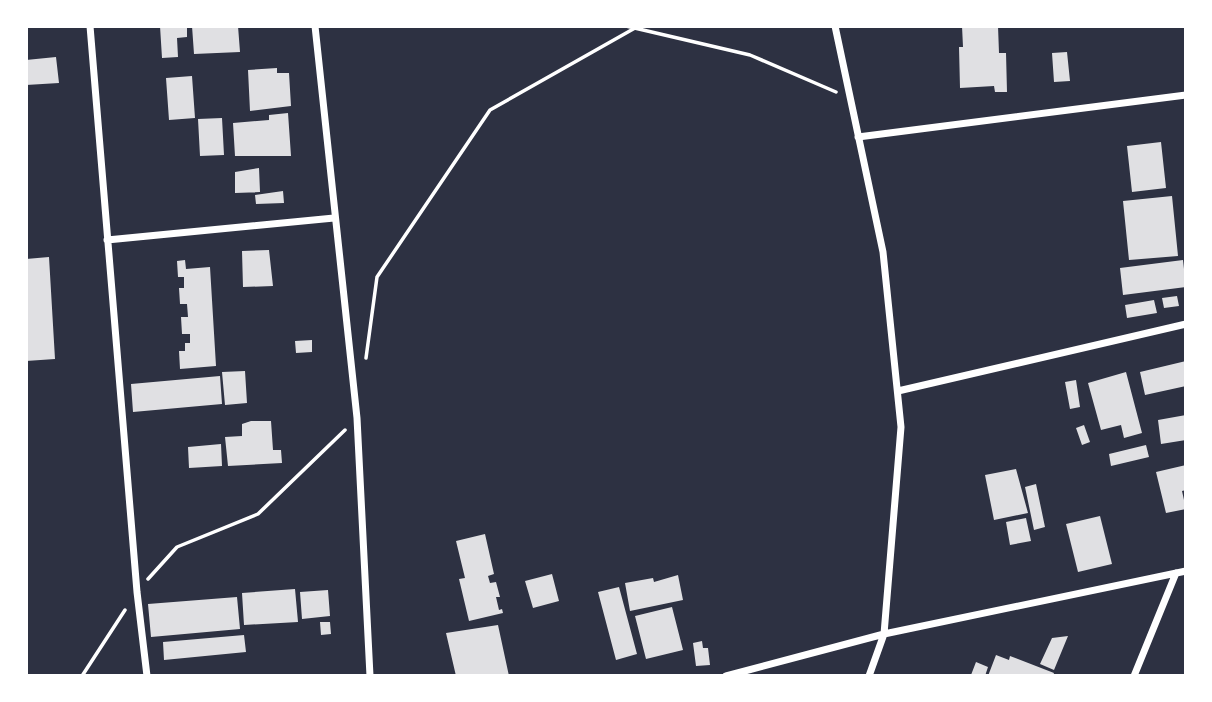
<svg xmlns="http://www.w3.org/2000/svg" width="1212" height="702" viewBox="0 0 1212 702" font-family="Barlow,sans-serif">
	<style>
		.building { fill: #e0e0e3 }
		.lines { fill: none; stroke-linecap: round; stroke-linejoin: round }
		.path { stroke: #fff; stroke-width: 3.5 }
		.minor { stroke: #fff; stroke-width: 7 }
	</style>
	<rect width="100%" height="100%" fill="#2d3142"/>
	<path class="building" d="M160,26H187V37L177,38L178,57L162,58Z
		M192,26H238L240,52L194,54Z
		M962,26H998L999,53H1006L1007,92H995L994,86L960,88L959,47H963Z
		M1067,52L1070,81L1054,82L1052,53Z
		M56,57L59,83L26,85V60Z
		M277,68V73H289L291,106L250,111L248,70Z
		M192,76L195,118L169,120L166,78Z
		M288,113L291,156H235L233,123L269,120V115Z
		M222,118L224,155L200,156L198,119Z
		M1161,142L1166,188L1132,192L1127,146Z
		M259,168L260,192L235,193V172Z
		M283,191L284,203L256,204L255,195Z
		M1172,196L1178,256L1129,260L1123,201Z
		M269,250L273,286L243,287L242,251Z
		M49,257L55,359L26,361V259Z
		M185,260L186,269L210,267L216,366L180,369L179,351H185V343H190V334H182L181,317H188L187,304H180L179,288H184V277H178L177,261Z
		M1183,260L1186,287L1123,295L1120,268Z
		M1177,296L1179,306L1164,308L1162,298Z
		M1154,300L1157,313L1127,318L1125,305Z
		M312,340V352L296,353L295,341Z
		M1186,361V386L1145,395L1140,372Z
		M245,371L247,403L225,405L222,372Z
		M1126,372L1142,433L1124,438L1121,425L1101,430L1088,383Z
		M220,376L222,404L133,412L131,384Z
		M1076,380L1080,407L1070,409L1065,382Z
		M1186,415V440L1161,444L1158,420Z
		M251,421H271L273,450H281L282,463L228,466L225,437L242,436V424Z
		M1084,425L1090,442L1082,445L1076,428Z
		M221,444L222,466L189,468L188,447Z
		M1146,445L1149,457L1111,466L1109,454Z
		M1186,465V490L1182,491L1186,509L1166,513L1156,472Z
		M1016,469L1028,513L994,520L985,475Z
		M1036,484L1045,527L1034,530L1025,487Z
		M1100,516L1112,564L1078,572L1066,524Z
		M1026,518L1031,541L1010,545L1006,522Z
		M485,534L494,574L488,576L490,583L496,582L500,597H496L499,610L502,609L503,613L469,621L459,579L465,578L456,541Z
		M552,574L559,601L533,608L525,581Z
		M678,575L683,600L630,611L625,583L653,578L654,582Z
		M619,587L637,654L616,660L598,592Z
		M295,589L298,622L244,625L242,593Z
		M328,590L330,616L302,619L300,592Z
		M237,597L240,629L151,637L148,604Z
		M672,607L683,650L646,659L635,616Z
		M320,622H330L331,634L321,635Z
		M498,625L509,676H456L446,633Z
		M244,635L246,652L164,660L163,642Z
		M1068,636L1054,670L1040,664L1052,638Z
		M702,641L703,648H708L710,665L696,666L693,643Z
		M996,655L1009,660L1010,656L1054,673L1053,676H988Z
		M976,662L988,667L985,676L971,675Z"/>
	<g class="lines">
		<path class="path" d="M626,26L750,55L836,92
			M366,358L377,277L490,110L635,28
			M148,579L177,547L258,514L345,430
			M82,676L125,610"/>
		<path class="minor" d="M90,26L137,592L147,676
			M315,26L357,418L370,676
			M835,26L883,252L901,427L884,634L869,676
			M858,137L1186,95
			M107,240L334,218
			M898,391L1186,324
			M726,676L884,634L1186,571
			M1134,676L1176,573"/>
	</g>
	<rect width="1212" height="702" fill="none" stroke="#ffffff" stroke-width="56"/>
</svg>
